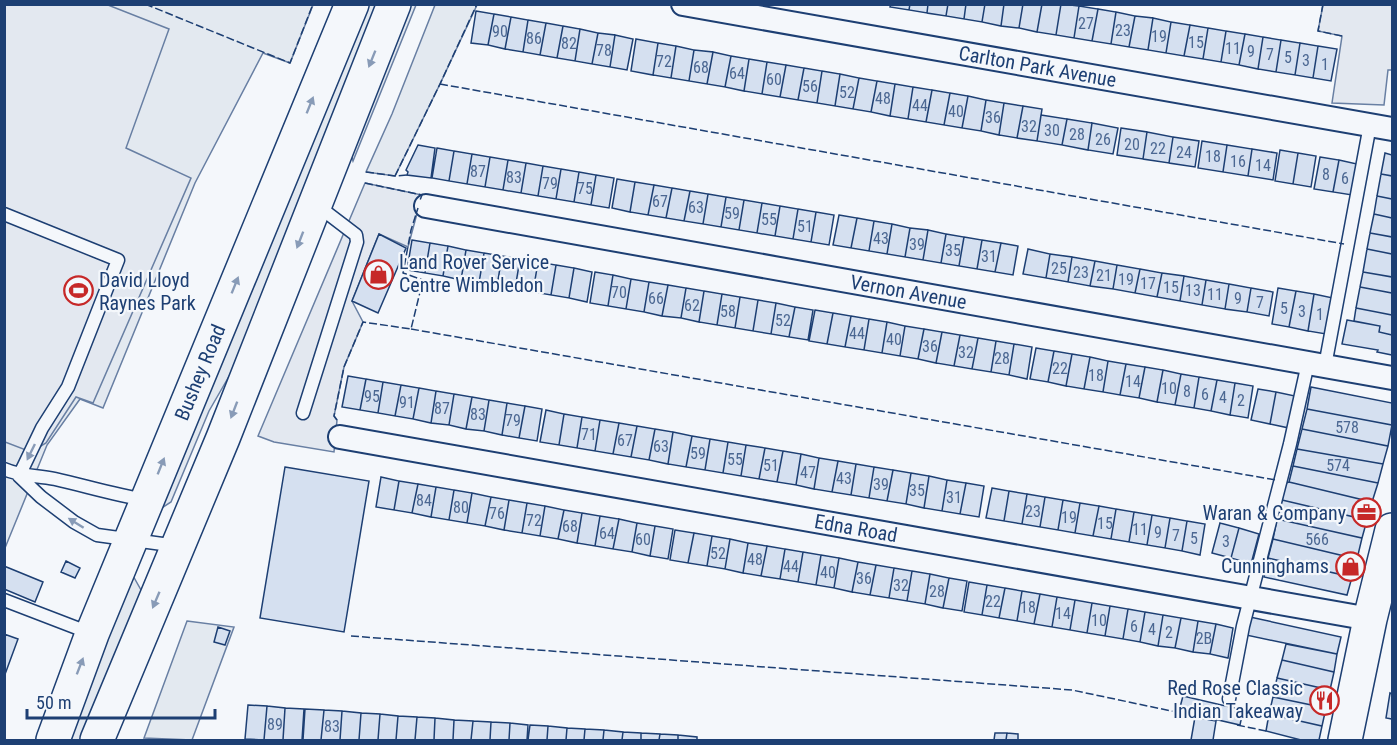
<svg xmlns="http://www.w3.org/2000/svg" width="1397" height="745" viewBox="0 0 1397 745" font-family="'Roboto Condensed',sans-serif">
	<style>
		.green { fill: #e3e9f0; stroke: #687fa3; stroke-width: 1.5 }
		.parking { fill: #e3e8f0; stroke: #687fa3; stroke-width: 1.5 }
		.building { fill: #d5e0f0; stroke: #1d3f73; stroke-width: 1.5 }
		.lines { fill: none; stroke-linecap: round; stroke-linejoin: round }
		.lane-casing { stroke: #1d3f73; stroke-width: 15 }
		.street-casing { stroke: #1d3f73; stroke-width: 26 }
		.primary-casing { stroke: #1d3f73; stroke-width: 36 }
		.lane { stroke: #f4f7fb; stroke-width: 12 }
		.street { stroke: #f4f7fb; stroke-width: 22 }
		.primary { stroke: #f4f7fb; stroke-width: 33 }
		.fence { stroke: #1d3f73; stroke-width: 1.5; stroke-dasharray: 8 3; stroke-linecap: butt }
		.oneway { fill: #889bb7 }
		.labels { text-anchor: middle; stroke-width: 4.5; stroke-linejoin: round; paint-order: stroke }
		.number-label { font-size: 16px; fill: #4b6792 }
		.street-label { font-size: 20px; fill: #1d3f73; stroke: #f4f7fb }
		.poi-label { font-size: 20px; fill: #1d3f73; stroke: #f4f7fb; text-anchor: end }
	</style>
	<rect width="100%" height="100%" fill="#f4f7fb"/>
	<path class="green" d="M5,5H313L290,63L263,53L195,183L103,408L80,399L47,445L5,548Z
		M367,5H379L239,359L209,411L171,502L154,513Z
		M405,5H416L353,161L349,148Z
		M435,5H477L440,84L395,176L366,172L392,114Z
		M132,574L141,590L142,602L85,740H69Z
		M187,621L234,627L192,740L144,738Z"/>
	<path class="parking" d="M4,5H108L169,29L126,148L191,178L93,403L76,397L46,443L31,452L5,442Z
		M1323,5H1392V70H1388L1384,105L1332,103L1342,36L1318,31Z
		M365,183L422,195L408,247L379,234L352,301L363,322L344,367L334,416L337,420L334,452L274,442L258,436Z"/>
	<path class="building" d="M891,4H910L909,10L890,7Z
		M910,4H928L927,13L909,10Z
		M928,4H948L946,16L927,13Z
		M948,4H966L964,19L946,16Z
		M966,4H985L982,22L964,19Z
		M985,4H1004L1001,26L982,22Z
		M1004,4H1023L1019,28L1001,26Z
		M1023,4H1042L1037,32L1019,28Z
		M1042,4H1061L1056,35L1037,32Z
		M1061,4L1079,6L1074,38L1056,35Z
		M1079,6L1098,9L1092,41L1074,38Z
		M1098,9L1116,12L1111,44L1092,41Z
		M476,11L494,14L488,45L471,43Z
		M1116,12L1135,16L1129,47L1111,44Z
		M494,14L511,17L505,49L488,45Z
		M1135,16L1153,18L1148,50L1129,47Z
		M511,17L528,20L523,52L505,49Z
		M1153,18L1171,22L1166,53L1148,50Z
		M528,20L546,23L540,55L523,52Z
		M1171,22L1190,25L1184,56L1166,53Z
		M546,23L563,26L557,58L540,55Z
		M1190,25L1208,28L1203,59L1184,56Z
		M563,26L580,29L575,61L557,58Z
		M1208,28L1226,31L1221,62L1203,59Z
		M580,29L598,33L592,64L575,61Z
		M1226,31L1245,34L1239,65L1221,62Z
		M598,33L615,35L610,67L592,64Z
		M1245,34L1263,37L1258,69L1239,65Z
		M615,35L633,39L627,70L610,67Z
		M1263,37L1281,40L1276,72L1258,69Z
		M636,39L658,43L653,75L631,71Z
		M1281,40L1300,43L1295,75L1276,72Z
		M658,43L676,46L671,78L653,75Z
		M1300,43L1318,46L1313,78L1295,75Z
		M676,46L694,50L689,81L671,78Z
		M1318,46L1337,49L1331,81L1313,78Z
		M694,50L713,52L707,84L689,81Z
		M713,52L731,56L725,87L707,84Z
		M731,56L749,59L744,91L725,87Z
		M749,59L767,62L762,94L744,91Z
		M767,62L786,65L780,97L762,94Z
		M786,65L804,68L798,100L780,97Z
		M804,68L822,71L817,103L798,100Z
		M822,71L840,74L835,106L817,103Z
		M840,74L859,78L853,109L835,106Z
		M859,78L877,81L871,112L853,109Z
		M877,81L895,84L890,116L871,112Z
		M895,84L913,87L908,119L890,116Z
		M913,87L932,90L926,122L908,119Z
		M932,90L950,93L944,125L926,122Z
		M950,93L968,96L962,128L944,125Z
		M968,96L986,100L981,131L962,128Z
		M986,100L1004,103L999,135L981,131Z
		M1004,103L1023,106L1017,138L999,135Z
		M1023,106L1042,109L1037,141L1017,138Z
		M1041,115L1067,119L1062,145L1037,141Z
		M1067,119L1092,123L1088,150L1062,145Z
		M1092,123L1118,128L1113,154L1088,150Z
		M1121,128L1147,132L1143,159L1117,155Z
		M1147,132L1173,137L1169,163L1143,159Z
		M1173,137L1199,141L1195,167L1169,163Z
		M1202,141L1227,145L1223,172L1198,168Z
		M418,145L435,148L431,178L407,175L408,172L406,170Z
		M1227,145L1252,149L1248,176L1223,172Z
		M437,148L454,151L449,181L432,178Z
		M1252,149L1277,153L1273,180L1248,176Z
		M1280,150L1298,153L1293,184L1275,181Z
		M454,151L472,154L467,184L449,181Z
		M1298,153L1316,156L1311,187L1293,184Z
		M1385,153L1392,155V176L1381,174Z
		M472,154L490,157L485,187L467,184Z
		M490,157L508,160L503,190L485,187Z
		M1320,157L1339,160L1333,192L1314,189Z
		M508,160L526,163L521,193L503,190Z
		M1339,160L1357,164L1352,195L1333,192Z
		M526,163L543,166L538,196L521,193Z
		M543,166L561,169L556,199L538,196Z
		M561,169L579,172L574,202L556,199Z
		M579,172L596,175L591,205L574,202Z
		M1381,174L1392,176V199L1377,196Z
		M596,175L614,178L609,208L591,205Z
		M617,179L635,182L630,212L612,208Z
		M635,182L654,185L648,215L630,212Z
		M654,185L672,188L666,218L648,215Z
		M672,188L690,191L684,221L666,218Z
		M690,191L708,194L703,224L684,221Z
		M708,194L726,197L721,227L703,224Z
		M1377,196L1392,199V218L1374,214Z
		M726,197L744,200L739,230L721,227Z
		M744,200L762,203L757,233L739,230Z
		M762,203L780,206L775,236L757,233Z
		M780,206L798,209L793,239L775,236Z
		M798,209L816,212L811,242L793,239Z
		M816,212L834,215L829,245L811,242Z
		M1374,214L1392,218V237L1370,233Z
		M839,215L857,218L851,248L833,245Z
		M857,218L874,221L869,251L851,248Z
		M874,221L892,224L887,254L869,251Z
		M892,224L910,228L905,257L887,254Z
		M910,228L928,230L923,260L905,257Z
		M928,230L946,234L941,263L923,260Z
		M1370,233L1392,237V254L1367,249Z
		M379,234L406,248L378,313L352,301Z
		M946,234L964,237L959,266L941,263Z
		M964,237L982,240L977,269L959,266Z
		M412,240L430,243L425,273L407,270Z
		M982,240L1001,243L995,272L977,269Z
		M430,243L448,246L443,276L425,273Z
		M1001,243L1018,246L1013,275L995,272Z
		M448,246L466,250L461,280L443,276Z
		M1028,249L1050,254L1046,278L1023,274Z
		M1367,249L1392,254V277L1363,272Z
		M466,250L484,253L479,283L461,280Z
		M484,253L502,256L497,286L479,283Z
		M1050,254L1072,257L1068,282L1046,278Z
		M502,256L520,259L515,289L497,286Z
		M1072,257L1095,261L1090,286L1068,282Z
		M520,259L538,262L533,292L515,289Z
		M1095,261L1117,265L1113,289L1090,286Z
		M538,262L556,265L551,295L533,292Z
		M556,265L574,268L569,298L551,295Z
		M1117,265L1140,269L1135,293L1113,289Z
		M574,268L592,272L587,302L569,298Z
		M1140,269L1162,273L1157,297L1135,293Z
		M595,272L613,275L608,306L590,303Z
		M1363,272L1392,277V293L1360,287Z
		M1162,273L1184,276L1180,301L1157,297Z
		M613,275L631,279L626,309L608,306Z
		M1184,276L1206,280L1202,305L1180,301Z
		M631,279L649,282L644,312L626,309Z
		M1206,280L1229,284L1225,309L1202,305Z
		M649,282L668,285L662,316L644,312Z
		M1229,284L1251,288L1247,312L1225,309Z
		M668,285L686,288L681,318L662,316Z
		M1360,287L1392,293V315L1356,308Z
		M686,288L704,291L699,322L681,318Z
		M1251,288L1273,292L1269,316L1247,312Z
		M1278,288L1296,291L1289,327L1272,324Z
		M704,291L722,294L717,325L699,322Z
		M1296,291L1314,294L1308,331L1289,327Z
		M722,294L740,297L735,328L717,325Z
		M1314,294L1333,298L1326,334L1308,331Z
		M740,297L758,300L753,331L735,328Z
		M758,300L776,303L771,334L753,331Z
		M776,303L795,307L789,337L771,334Z
		M795,307L813,310L808,340L789,337Z
		M1356,308L1392,315V335L1379,332L1380,326L1354,321Z
		M815,310L833,313L827,344L809,341Z
		M833,313L851,316L845,347L827,344Z
		M851,316L869,319L864,350L845,347Z
		M869,319L887,322L882,353L864,350Z
		M1347,320L1380,326L1379,332L1392,335V355L1377,352L1378,350L1342,344Z
		M887,322L905,326L900,356L882,353Z
		M905,326L924,329L918,359L900,356Z
		M924,329L942,332L936,363L918,359Z
		M942,332L960,335L954,366L936,363Z
		M960,335L978,338L972,369L954,366Z
		M978,338L996,341L991,372L972,369Z
		M996,341L1014,344L1009,375L991,372Z
		M1014,344L1032,347L1027,379L1009,375Z
		M1036,348L1054,351L1048,382L1030,379Z
		M1054,351L1072,354L1066,386L1048,382Z
		M1072,354L1090,357L1084,389L1066,386Z
		M1090,357L1108,361L1103,392L1084,389Z
		M1108,361L1126,364L1120,395L1103,392Z
		M1126,364L1145,367L1139,398L1120,395Z
		M1145,367L1163,370L1157,402L1139,398Z
		M1163,370L1181,374L1175,405L1157,402Z
		M1181,374L1199,377L1194,408L1175,405Z
		M348,376L366,379L360,410L342,407Z
		M1199,377L1217,380L1211,411L1194,408Z
		M366,379L383,382L378,413L360,410Z
		M1217,380L1235,383L1230,415L1211,411Z
		M383,382L401,385L395,416L378,413Z
		M1235,383L1253,386L1248,418L1230,415Z
		M401,385L419,388L413,419L395,416Z
		M1311,387L1392,403V425L1307,409Z
		M419,388L436,391L431,423L413,419Z
		M1258,389L1276,392L1270,424L1251,420Z
		M436,391L454,394L449,425L431,423Z
		M1276,392L1295,396L1289,428L1270,424Z
		M454,394L472,397L466,429L449,425Z
		M472,397L489,400L484,431L466,429Z
		M489,400L507,403L502,435L484,431Z
		M507,403L525,406L519,438L502,435Z
		M525,406L542,409L537,441L519,438Z
		M1307,409L1392,425L1388,446L1302,429Z
		M546,410L564,414L559,445L540,442Z
		M564,414L582,417L577,448L559,445Z
		M582,417L600,420L595,451L577,448Z
		M600,420L619,423L613,454L595,451Z
		M619,423L637,426L631,457L613,454Z
		M637,426L655,429L649,460L631,457Z
		M655,429L673,432L668,464L649,460Z
		M1302,429L1388,446L1383,464L1297,449Z
		M673,432L692,436L686,467L668,464Z
		M692,436L710,439L705,470L686,467Z
		M710,439L728,442L723,473L705,470Z
		M728,442L746,445L741,476L723,473Z
		M746,445L765,448L759,479L741,476Z
		M765,448L783,451L777,482L759,479Z
		M1297,449L1383,464L1378,483L1293,466Z
		M783,451L801,454L796,485L777,482Z
		M801,454L819,458L814,489L796,485Z
		M819,458L838,461L832,492L814,489Z
		M838,461L856,464L851,495L832,492Z
		M856,464L874,467L869,498L851,495Z
		M1293,466L1378,483L1372,502L1289,482Z
		M285,467L369,481L344,632L260,618Z
		M874,467L893,470L887,501L869,498Z
		M893,470L911,473L906,504L887,501Z
		M911,473L929,476L924,508L906,504Z
		M929,476L947,480L942,511L924,508Z
		M381,477L399,481L394,510L376,507Z
		M947,480L966,483L960,514L942,511Z
		M399,481L418,484L412,513L394,510Z
		M1289,482L1372,502L1367,520L1282,500L1286,483Z
		M966,483L984,486L979,517L960,514Z
		M418,484L436,487L431,517L412,513Z
		M436,487L454,490L449,520L431,517Z
		M992,488L1009,491L1004,521L986,518Z
		M454,490L472,493L467,523L449,520Z
		M1009,491L1027,494L1022,524L1004,521Z
		M472,493L491,497L485,526L467,523Z
		M1027,494L1045,497L1040,527L1022,524Z
		M491,497L509,500L504,530L485,526Z
		M1045,497L1063,500L1058,530L1040,527Z
		M509,500L527,503L522,533L504,530Z
		M1063,500L1080,503L1075,533L1058,530Z
		M1282,500L1367,520L1362,538L1277,519Z
		M527,503L545,506L540,536L522,533Z
		M1080,503L1099,506L1093,536L1075,533Z
		M545,506L564,510L558,539L540,536Z
		M1099,506L1116,509L1111,539L1093,536Z
		M1116,509L1134,512L1129,542L1111,539Z
		M564,510L582,513L577,543L558,539Z
		M1134,512L1152,515L1147,545L1129,542Z
		M582,513L600,516L595,546L577,543Z
		M1152,515L1170,518L1165,548L1147,545Z
		M600,516L619,519L613,549L595,546Z
		M1170,518L1187,521L1182,551L1165,548Z
		M619,519L637,523L632,552L613,549Z
		M1277,519L1362,538L1357,559L1273,539Z
		M1187,521L1205,524L1200,555L1182,551Z
		M637,523L655,526L650,556L632,552Z
		M1220,523L1239,528L1231,558L1212,553Z
		M655,526L673,529L668,559L650,556Z
		M1239,528L1259,534L1251,564L1231,558Z
		M675,530L694,533L688,563L670,560Z
		M694,533L712,536L707,566L688,563Z
		M712,536L730,539L725,569L707,566Z
		M730,539L748,543L743,573L725,569Z
		M1273,539L1357,559L1353,574L1352,577L1268,558Z
		M748,543L767,546L761,576L743,573Z
		M767,546L785,549L780,579L761,576Z
		M785,549L803,552L798,582L780,579Z
		M803,552L821,555L816,585L798,582Z
		M821,555L839,558L834,588L816,585Z
		M839,558L858,562L852,592L834,588Z
		M1268,558L1352,577L1347,595L1264,577Z
		M66,561L80,568L75,578L61,572Z
		M858,562L876,565L870,595L852,592Z
		M876,565L894,568L889,598L870,595Z
		M4,566L43,582L35,602L4,589Z
		M894,568L912,571L907,601L889,598Z
		M912,571L930,574L925,604L907,601Z
		M930,574L949,578L943,608L925,604Z
		M949,578L967,581L962,611L943,608Z
		M969,582L987,585L982,615L964,612Z
		M987,585L1005,588L999,618L982,615Z
		M1005,588L1022,591L1017,621L999,618Z
		M1022,591L1040,594L1034,624L1017,621Z
		M1040,594L1057,597L1052,627L1034,624Z
		M1057,597L1075,600L1070,630L1052,627Z
		M1075,600L1092,603L1087,633L1070,630Z
		M1092,603L1110,606L1105,636L1087,633Z
		M1110,606L1128,609L1123,639L1105,636Z
		M1128,609L1145,612L1140,642L1123,639Z
		M1145,612L1163,615L1158,646L1140,642Z
		M1163,615L1181,618L1175,648L1158,646Z
		M1250,617L1341,637L1337,654L1246,635Z
		M1181,618L1198,621L1193,652L1175,648Z
		M1198,621L1216,624L1210,654L1193,652Z
		M1216,624L1233,628L1228,658L1210,654Z
		M218,627L230,631L225,645L214,642Z
		M4,634L18,639L4,677Z
		M1286,644L1337,654L1334,672L1282,660Z
		M1282,660L1334,672L1330,690L1277,678Z
		M1277,678L1330,690L1326,708L1273,697Z
		M1390,693L1392,694V719L1386,718Z
		M1183,696L1243,710L1240,725L1179,711Z
		M1273,697L1326,708L1322,726L1269,714Z
		M248,705L267,706L264,740L245,739Z
		M267,706L285,708L283,740H264Z
		M285,708L304,709L302,740H283Z
		M305,709L324,710L321,740H303Z
		M324,710L342,711L340,740H321Z
		M342,711L361,713L359,740H340Z
		M361,713L380,714L378,740H359Z
		M380,714L398,716L396,740H378Z
		M1269,714L1322,726L1319,740H1301L1266,731Z
		M398,716L417,717L415,740H396Z
		M417,717L435,718L434,740H415Z
		M1195,717L1216,721L1213,740H1191Z
		M435,718L454,720L453,740H434Z
		M454,720L473,721L471,740H453Z
		M473,721L491,722L490,740H471Z
		M491,722L510,723L509,740H490Z
		M510,723L528,725L527,740H509Z
		M530,725L548,726L547,740H528Z
		M548,726L567,728L566,740H547Z
		M567,728L585,729L584,740H566Z
		M585,729L604,730L603,740H584Z
		M604,730L623,732L622,740H603Z
		M623,732L641,733V740H622Z
		M641,733L660,734L659,740H641Z
		M995,733H1007L1006,740H994Z
		M1007,733L1018,734V740H1006Z
		M660,734L678,735V740H659Z
		M678,735L697,737V740H678Z"/>
	<g class="lines">
		<defs>
			<path id="lane" d="M4,214L118,260L68,387L42,428L19,476
				M1325,366L1370,125
				M303,413L357,242L356,235L318,206
				M4,469C22,477 37,475 55,479C86,486 115,495 146,500
				M19,476L41,497L74,522L97,535L177,546
				M4,600L90,633
				M1229,699L1243,626L1290,444L1308,363"/>
			<g id="street">
				<path id="s1" d="M683,4L1392,129"/>
				<path id="s2" d="M426,206L1392,378"/>
				<path id="s3" d="M340,437L1370,619"/>
			</g>
			<g id="primary">
				<path id="s4" d="M53,740L92,634L352,4"/>
				<path d="M97,740L223,438L394,4"/>
				<path d="M1345,740L1370,619L1392,530"/>
			</g>
		</defs>
		<use href="#lane" class="lane-casing"/>
		<use href="#street" class="street-casing"/>
		<use href="#primary" class="primary-casing"/>
		<use href="#lane" class="lane"/>
		<use href="#street" class="street"/>
		<use href="#primary" class="primary"/>
		<path class="fence" d="M145,4L290,63L313,4
			M1323,4L1318,31L1342,36
			M440,84L1344,244
			M366,172L395,176L407,175
			M395,176L440,84L477,4
			M365,183L422,195L420,200
			M411,329L1276,480
			M337,420L334,416L344,367L363,322L411,329L423,280L403,273L411,230L418,208
			M351,636L1072,690L1195,716
			M1237,725L1266,731"/>
	</g>
	<defs><path id="oneway-solid" d="M-6-.8H1V-3.2L6.5 0L1 3.2V.8H-6Z" transform="scale(1.5)"/></defs>
	<g class="oneway">
		<use href="#oneway-solid" transform="translate(372 59) rotate(112)"/>
		<use href="#oneway-solid" transform="translate(310 105) rotate(-68)"/>
		<use href="#oneway-solid" transform="translate(300 240) rotate(111)"/>
		<use href="#oneway-solid" transform="translate(235 285) rotate(-68)"/>
		<use href="#oneway-solid" transform="translate(234 410) rotate(111)"/>
		<use href="#oneway-solid" transform="translate(31 452) rotate(116)"/>
		<use href="#oneway-solid" transform="translate(161 466) rotate(-68)"/>
		<use href="#oneway-solid" transform="translate(76 523) rotate(-148)"/>
		<use href="#oneway-solid" transform="translate(156 600) rotate(113)"/>
		<use href="#oneway-solid" transform="translate(80 666) rotate(-69)"/>
	</g>
	<defs>
		<symbol id="shop-ring" viewBox="-11 -11 22 22"><circle r="9.5" fill="#f4f7fb" stroke="#c62828" stroke-width="1.5"/><path d="M-5-2.5h2.3a2.7 3.5 0 0 1 5.4 0H5L5.5 6h-11ZM-1.5-2.5h3a1.5 2.3 0 0 0-3 0Z" fill="#c62828"/></symbol>
		<symbol id="stadium-ring" viewBox="-11 -11 22 22"><circle r="9.5" fill="#f4f7fb" stroke="#c62828" stroke-width="1.5"/><path d="M0-5a6.5 5 0 1 0 0 10a6.5 5 0 1 0 0-10ZM-3.5-1.8h7v3.6h-7Z" fill="#c62828"/></symbol>
		<symbol id="office-ring" viewBox="-11 -11 22 22"><circle r="9.5" fill="#f4f7fb" stroke="#c62828" stroke-width="1.5"/><path d="M-6-3h4V-5.5h4V-3h4V5H-6ZM-1-4.5V-3h2v-1.5ZM-6 0V1H6V0Z" fill="#c62828"/></symbol>
		<symbol id="restaurant-ring" viewBox="-11 -11 22 22"><circle r="9.5" fill="#f4f7fb" stroke="#c62828" stroke-width="1.5"/><path d="M-5-6h1v4h1v-4h1v4h1v-4h1v5L-1.5 .5V6h-2V.5L-5-1ZM5-6V6H3V1.5H1.5Q1.5-4 5-6Z" fill="#c62828"/></symbol>
	</defs>
	<g fill-rule="evenodd">
		<use href="#shop-ring" x="362" y="258" width="33" height="33"/>
		<use href="#stadium-ring" x="62" y="274" width="33" height="33"/>
		<use href="#office-ring" x="1350" y="496" width="33" height="33"/>
		<use href="#shop-ring" x="1334" y="550" width="33" height="33"/>
		<use href="#restaurant-ring" x="1308" y="684" width="33" height="33"/>
	</g>
	<g class="labels">
		<g class="number-label">
			<text x="1086" y="29">27</text>
			<text x="1123" y="36">23</text>
			<text x="500" y="37">90</text>
			<text x="1159" y="42">19</text>
			<text x="534" y="44">86</text>
			<text x="1196" y="48">15</text>
			<text x="569" y="49">82</text>
			<text x="1233" y="54">11</text>
			<text x="604" y="56">78</text>
			<text x="1251" y="57">9</text>
			<text x="1270" y="60">7</text>
			<text x="1288" y="63">5</text>
			<text x="1306" y="66">3</text>
			<text x="664" y="67">72</text>
			<text x="1325" y="70">1</text>
			<text x="701" y="73">68</text>
			<text x="737" y="79">64</text>
			<text x="774" y="85">60</text>
			<text x="810" y="92">56</text>
			<text x="847" y="98">52</text>
			<text x="883" y="104">48</text>
			<text x="920" y="111">44</text>
			<text x="956" y="117">40</text>
			<text x="993" y="123">36</text>
			<text x="1029" y="132">32</text>
			<text x="1052" y="136">30</text>
			<text x="1077" y="140">28</text>
			<text x="1103" y="145">26</text>
			<text x="1132" y="150">20</text>
			<text x="1158" y="154">22</text>
			<text x="1184" y="158">24</text>
			<text x="1213" y="162">18</text>
			<text x="1238" y="167">16</text>
			<text x="1263" y="171">14</text>
			<text x="478" y="177">87</text>
			<text x="1326" y="180">8</text>
			<text x="514" y="183">83</text>
			<text x="1345" y="184">6</text>
			<text x="550" y="189">79</text>
			<text x="585" y="194">75</text>
			<text x="660" y="207">67</text>
			<text x="696" y="213">63</text>
			<text x="732" y="219">59</text>
			<text x="769" y="225">55</text>
			<text x="805" y="232">51</text>
			<text x="881" y="244">43</text>
			<text x="917" y="250">39</text>
			<text x="953" y="256">35</text>
			<text x="989" y="262">31</text>
			<text x="1059" y="274">25</text>
			<text x="1081" y="278">23</text>
			<text x="1104" y="281">21</text>
			<text x="1126" y="285">19</text>
			<text x="1148" y="289">17</text>
			<text x="1171" y="293">15</text>
			<text x="1193" y="296">13</text>
			<text x="619" y="298">70</text>
			<text x="1215" y="300">11</text>
			<text x="656" y="304">66</text>
			<text x="1238" y="304">9</text>
			<text x="1260" y="308">7</text>
			<text x="692" y="311">62</text>
			<text x="1284" y="314">5</text>
			<text x="728" y="317">58</text>
			<text x="1302" y="317">3</text>
			<text x="1320" y="320">1</text>
			<text x="783" y="326">52</text>
			<text x="857" y="339">44</text>
			<text x="894" y="345">40</text>
			<text x="930" y="352">36</text>
			<text x="966" y="358">32</text>
			<text x="1002" y="364">28</text>
			<text x="1060" y="374">22</text>
			<text x="1096" y="381">18</text>
			<text x="1133" y="387">14</text>
			<text x="1169" y="394">10</text>
			<text x="1187" y="397">8</text>
			<text x="1205" y="400">6</text>
			<text x="372" y="402">95</text>
			<text x="1223" y="403">4</text>
			<text x="1241" y="406">2</text>
			<text x="407" y="408">91</text>
			<text x="442" y="414">87</text>
			<text x="478" y="420">83</text>
			<text x="513" y="426">79</text>
			<text x="1347" y="433">578</text>
			<text x="589" y="440">71</text>
			<text x="625" y="446">67</text>
			<text x="661" y="452">63</text>
			<text x="698" y="459">59</text>
			<text x="735" y="465">55</text>
			<text x="771" y="471">51</text>
			<text x="1338" y="471">574</text>
			<text x="808" y="478">47</text>
			<text x="844" y="484">43</text>
			<text x="881" y="490">39</text>
			<text x="917" y="496">35</text>
			<text x="954" y="503">31</text>
			<text x="424" y="506">84</text>
			<text x="461" y="513">80</text>
			<text x="1033" y="517">23</text>
			<text x="497" y="519">76</text>
			<text x="1069" y="523">19</text>
			<text x="534" y="526">72</text>
			<text x="1105" y="529">15</text>
			<text x="570" y="532">68</text>
			<text x="1140" y="535">11</text>
			<text x="1158" y="538">9</text>
			<text x="607" y="539">64</text>
			<text x="1176" y="541">7</text>
			<text x="1194" y="544">5</text>
			<text x="643" y="545">60</text>
			<text x="1317" y="545">566</text>
			<text x="1226" y="547">3</text>
			<text x="718" y="559">52</text>
			<text x="755" y="565">48</text>
			<text x="791" y="572">44</text>
			<text x="828" y="578">40</text>
			<text x="864" y="584">36</text>
			<text x="901" y="591">32</text>
			<text x="937" y="597">28</text>
			<text x="993" y="607">22</text>
			<text x="1028" y="613">18</text>
			<text x="1063" y="619">14</text>
			<text x="1099" y="626">10</text>
			<text x="1134" y="632">6</text>
			<text x="1152" y="635">4</text>
			<text x="1169" y="638">2</text>
			<text x="1204" y="644">2B</text>
			<text x="275" y="730">89</text>
			<text x="332" y="732">83</text>
		</g>
		<g class="street-label">
			<text dy="7" stroke="none"><textPath href="#s1" startOffset="360">Carlton Park Avenue</textPath></text>
			<text dy="7" stroke="none"><textPath href="#s2" startOffset="490">Vernon Avenue</textPath></text>
			<text dy="7" stroke="none"><textPath href="#s4" startOffset="396">Bushey Road</textPath></text>
			<text dy="7" stroke="none"><textPath href="#s3" startOffset="524">Edna Road</textPath></text>
		</g>
		<g class="poi-label">
			<text x="399" y="269" text-anchor="start">Land Rover Service<tspan x="399" dy="23">Centre Wimbledon</tspan></text>
			<text x="99" y="287" text-anchor="start">David Lloyd<tspan x="99" dy="23">Raynes Park</tspan></text>
			<text x="1346" y="520">Waran &amp; Company</text>
			<text x="1329" y="573">Cunninghams</text>
			<text x="1303" y="695">Red Rose Classic<tspan x="1303" dy="23">Indian Takeaway</tspan></text>
		</g>
	</g>
	<rect width="1397" height="745" fill="none" stroke="#1d3f73" stroke-width="12"/>
	<path d="M27 709v9h188v-9" fill="none" stroke="#1d3f73" stroke-width="3"/>
	<text x="36" y="709" font-size="18" fill="#1d3f73" stroke="#f4f7fb" stroke-width="4.5" paint-order="stroke">50 m</text>
</svg>
